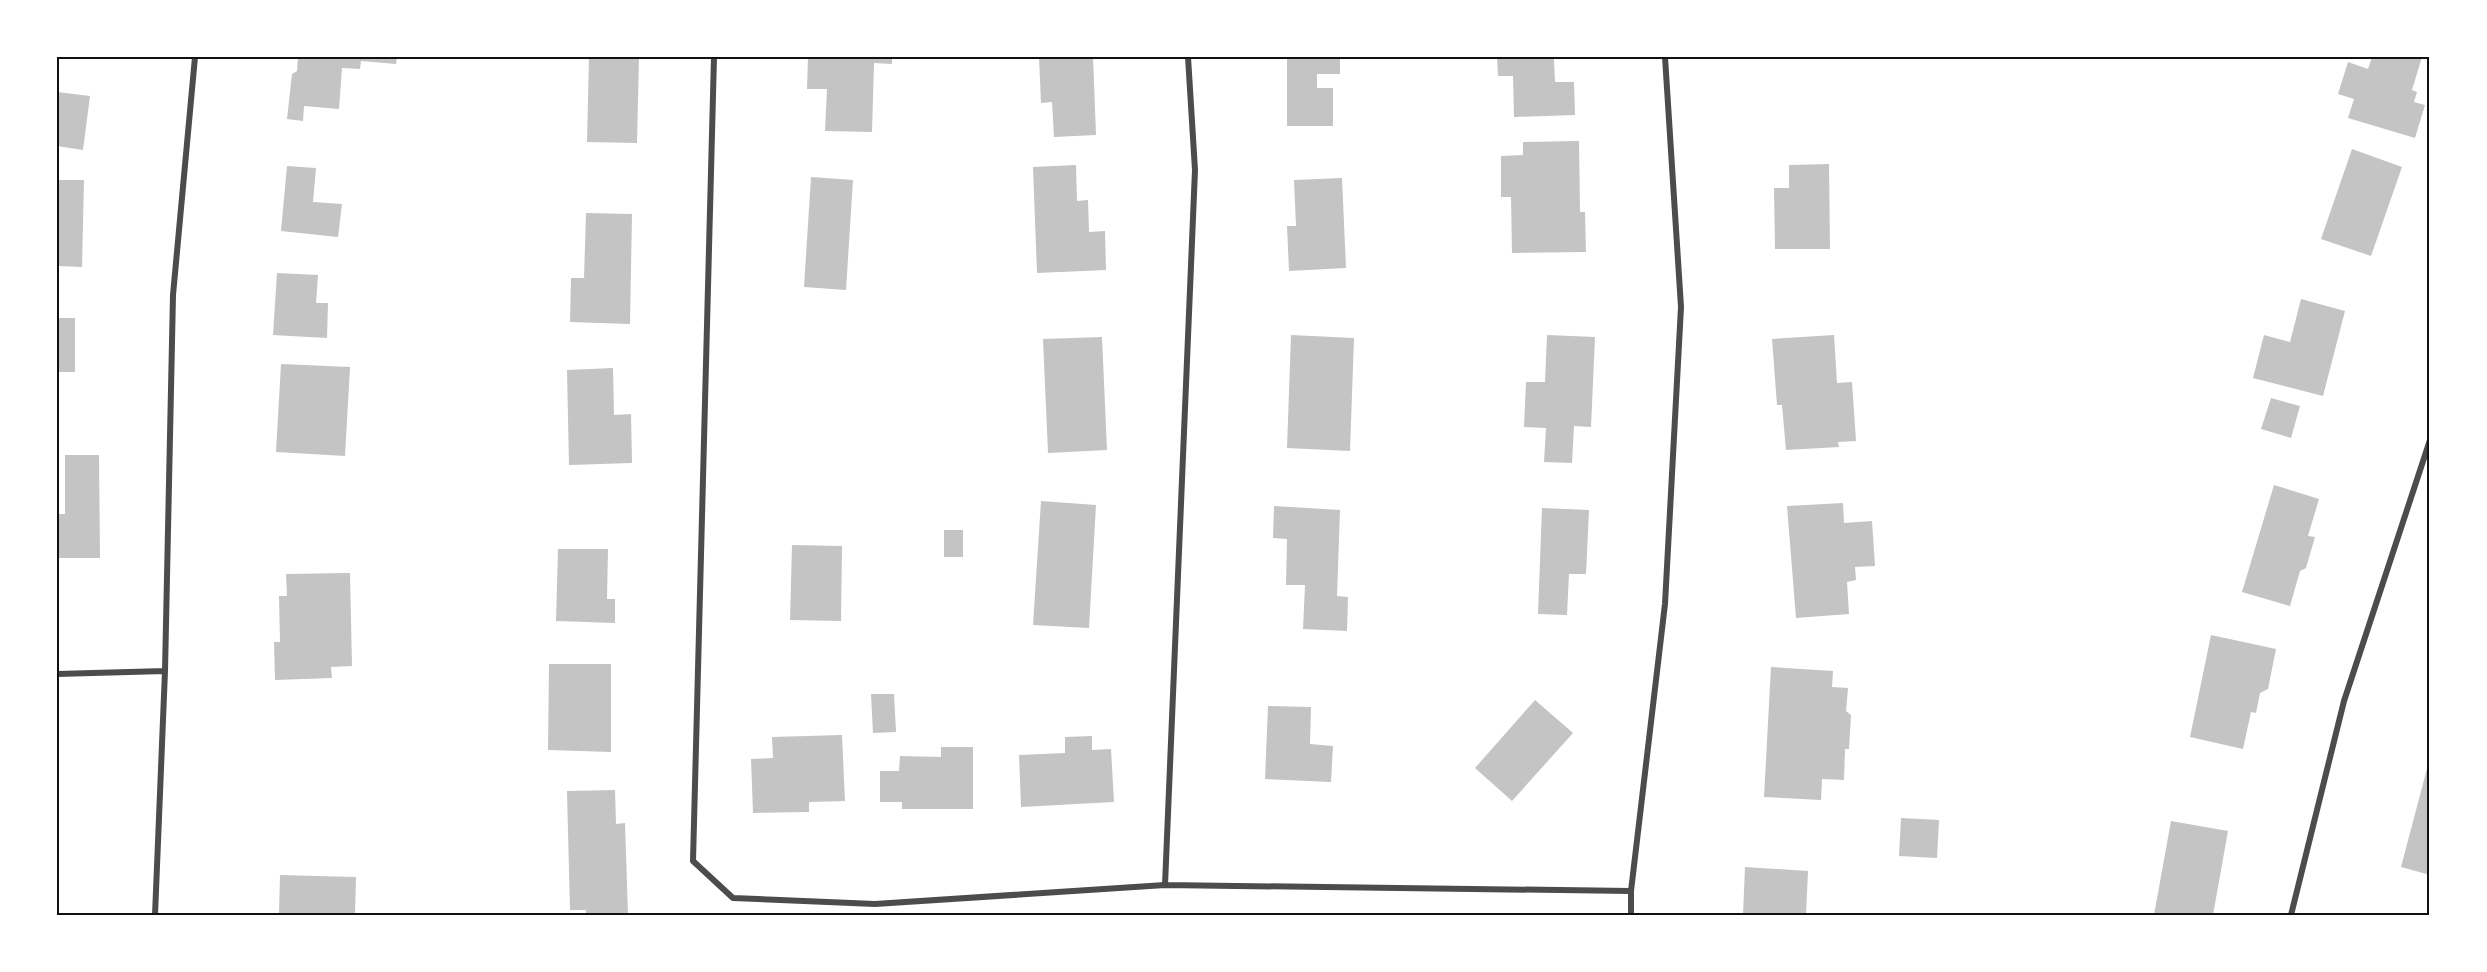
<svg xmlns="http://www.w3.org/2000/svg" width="2487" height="972" viewBox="0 0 2487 972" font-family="'Alegreya Sans',sans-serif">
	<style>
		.building { fill: #c4c4c4 }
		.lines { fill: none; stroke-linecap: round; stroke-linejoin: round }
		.minor { stroke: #4c4c4c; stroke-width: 6 }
		.neatline { fill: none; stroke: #111; stroke-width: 2 }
	</style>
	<rect width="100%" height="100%" fill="#fff"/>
	<path class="building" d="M298,57H397L396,64L361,61L360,69L342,68L339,109L304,106L303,121L287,119L292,74L297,71Z
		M589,57H639L637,143L587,142Z
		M808,57H892V64L874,63L872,132L825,131L827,89H807Z
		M1039,57H1093L1096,135L1054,137L1052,102L1041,103Z
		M1287,57H1340V74H1317V88H1333V126H1287Z
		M1497,57H1563V59H1554L1555,82H1574L1575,115L1514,117L1513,76H1498Z
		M2372,57H2422L2412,90L2417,92L2414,102L2425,105L2415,138L2348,118L2354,99L2338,94L2348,62L2368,69Z
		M57,92L90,96L83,150L57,146Z
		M1579,141L1580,212H1585L1586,252L1512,253L1511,197H1501V156L1523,155V142Z
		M2352,149L2402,167L2371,256L2321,239Z
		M1829,164L1830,249H1775L1774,188H1789V165Z
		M1076,165L1077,201L1088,200L1089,232L1105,231L1106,270L1037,273L1033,167Z
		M287,166L316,168L313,202L342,204L338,237L281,231Z
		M811,177L853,180L846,290L804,287Z
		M1342,178L1346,268L1289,271L1287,226H1296L1294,180Z
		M57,180H84L82,267L57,266Z
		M586,213L632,214L630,324L570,322L571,278H584Z
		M277,273L318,275L316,303H328L327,338L273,335Z
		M2301,299L2345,311L2323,396L2253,378L2264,335L2290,342Z
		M57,318H75V372H57Z
		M1291,335L1354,338L1350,451L1287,448Z
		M1547,335L1595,337L1591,427L1574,426L1572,463L1544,462L1546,428L1524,427L1526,382H1545Z
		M1834,335L1837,383L1852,382L1856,441L1838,442L1839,447L1786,450L1782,405H1777L1772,339Z
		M1102,337L1107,450L1048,453L1043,339Z
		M281,364L350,367L345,456L276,452Z
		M613,368L614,415L631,414L632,463L569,465L567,370Z
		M2271,398L2300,406L2291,438L2261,429Z
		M65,455H99L100,558H57V514H65Z
		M2274,485L2319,499L2308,536L2315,537L2306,568L2300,571L2290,606L2242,592Z
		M1041,501L1096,505L1089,628L1033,625Z
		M1843,503L1844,523L1872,521L1875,566L1855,567L1856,580L1847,582L1849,614L1796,618L1787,506Z
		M1274,506L1340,510L1337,596L1348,597L1347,631L1303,629L1305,585H1286L1287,539L1273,538Z
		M1542,508L1589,510L1586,574H1569L1567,615L1538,614Z
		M944,530H963V557H944Z
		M792,545L842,546L841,621L790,620Z
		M558,549H608L607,599H615V623L556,621Z
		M350,573L352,666L331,667L332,678L275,680L274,642H280L279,596H287L286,574Z
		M2211,635L2276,649L2268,689L2260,693L2256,713L2251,712L2243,749L2190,737Z
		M549,664H611V752L548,750Z
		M1771,667L1833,671L1832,687L1848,688L1846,711L1851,715L1849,749H1845L1844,780L1822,779L1821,800L1764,797Z
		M871,694H894L896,732L873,733Z
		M1535,700L1573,733L1512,801L1475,768Z
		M1268,706L1311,707L1310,744L1333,746L1331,782L1265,779Z
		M842,735L845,801L809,802V812L753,813L751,759L773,758L772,737Z
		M1092,736V750L1111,749L1114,802L1021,807L1019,755L1065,753V737Z
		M941,747H973V809H902V802H880V771H899L900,756L941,757Z
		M2429,761H2430V875L2401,867Z
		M615,790L616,824L625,823L628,915H586V910H570L567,791Z
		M1901,818L1939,820L1937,858L1899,856Z
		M2171,821L2228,831L2213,915H2154Z
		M1745,867L1808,871L1806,915H1743Z
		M280,875L356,877L355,915L279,914Z"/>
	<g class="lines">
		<path class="minor" d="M714,57L693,861L733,898L875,904L1165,885L1631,891
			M57,674L165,671
			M1165,885L1195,170L1188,57
			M155,915L165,671L173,295L195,57
			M1631,915V891L1665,604L1681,307L1665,57
			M2291,915L2344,701L2430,440"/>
	</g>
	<rect width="2487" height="972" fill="none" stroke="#ffffff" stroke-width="117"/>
	<rect x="58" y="58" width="2370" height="856" class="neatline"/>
</svg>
